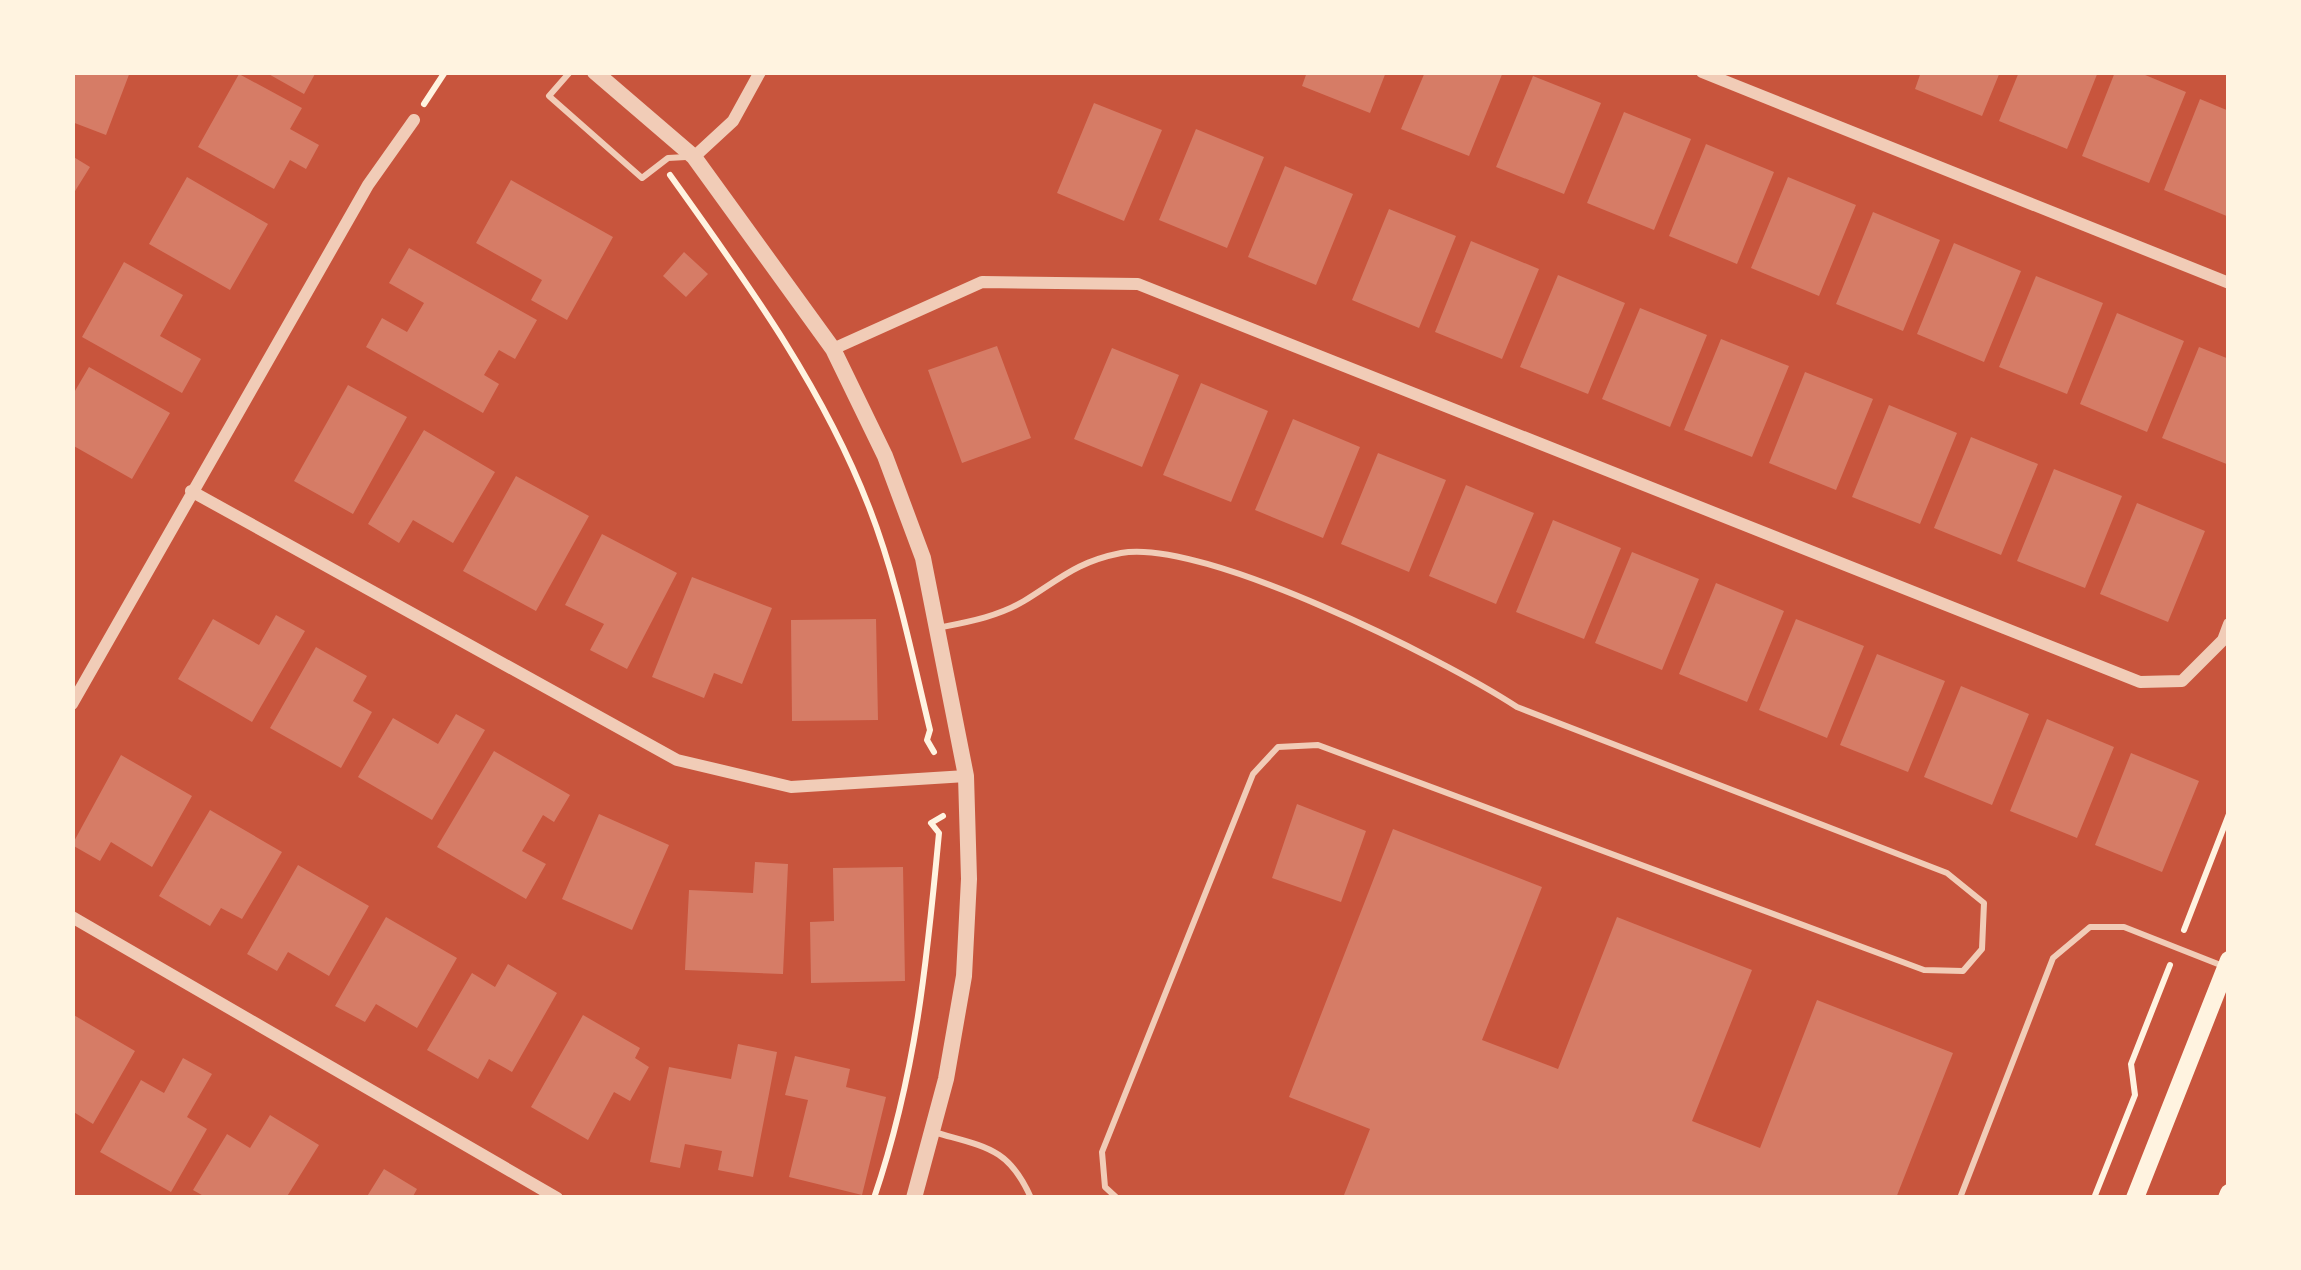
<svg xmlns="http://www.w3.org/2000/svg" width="2301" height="1270" viewBox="0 0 2301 1270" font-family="Barlow,sans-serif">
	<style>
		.building { fill: #d67c66 }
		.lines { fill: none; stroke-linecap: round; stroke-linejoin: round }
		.path { stroke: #fff3e0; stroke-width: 6 }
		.service { stroke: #f1ccb7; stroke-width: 6 }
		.minor { stroke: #f1ccb7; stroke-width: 12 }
		.tertiary { stroke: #f1ccb7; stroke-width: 16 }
		.secondary { stroke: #fff3e0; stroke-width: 18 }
	</style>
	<rect width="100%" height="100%" fill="#c8553d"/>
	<path class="building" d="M72,72H130L106,135L72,122Z
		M265,72H316L304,94Z
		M1307,72H1386L1370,113L1302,86Z
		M1425,72H1503L1469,156L1401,129Z
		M1921,72H2000L1982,116L1915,89Z
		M2019,72H2098L2067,149L1999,121Z
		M2115,72H2138L2186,92L2149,183L2082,156Z
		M239,74L302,108L290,129L319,145L306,169L290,160L274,189L198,147Z
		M1533,76L1601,103L1564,194L1496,167Z
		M2200,99L2229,111V217L2164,190Z
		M1094,103L1162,130L1124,221L1057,193Z
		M1624,112L1691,139L1654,230L1587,203Z
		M1196,129L1264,157L1227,248L1159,220Z
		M1706,144L1774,172L1737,264L1669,236Z
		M72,156L90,167L72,196Z
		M1285,166L1353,194L1316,285L1248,257Z
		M187,177L268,224L230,290L149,244Z
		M1788,177L1856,205L1819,296L1751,268Z
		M511,180L613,237L567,320L531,300L542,280L476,243Z
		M1389,209L1456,236L1419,328L1352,300Z
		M1873,212L1940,240L1903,331L1836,304Z
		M1471,241L1539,269L1502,359L1435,332Z
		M1954,243L2021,271L1984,362L1917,334Z
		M409,248L537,320L515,359L499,350L484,375L499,384L483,413L366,347L382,318L407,332L424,303L389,283Z
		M684,252L708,274L686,297L663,276Z
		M124,262L183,295L160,336L201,359L182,393L82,337Z
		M1558,275L1625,303L1588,394L1520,367Z
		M2036,276L2103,303L2067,394L1999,367Z
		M1640,308L1707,335L1670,427L1602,399Z
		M2117,313L2184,341L2147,432L2080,404Z
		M1721,339L1789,366L1752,457L1684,430Z
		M997,346L1031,438L962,463L928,370Z
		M2199,347L2229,359V465L2162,438Z
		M1112,348L1179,375L1142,467L1074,439Z
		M89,367L170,413L132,479L72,445V396Z
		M1805,372L1873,399L1836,490L1769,463Z
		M1201,383L1268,411L1231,502L1163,475Z
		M348,385L407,417L353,514L294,481Z
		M1889,405L1957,433L1920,524L1852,497Z
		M1293,419L1360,447L1323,538L1255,510Z
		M424,430L495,472L453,543L413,520L399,543L368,524Z
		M1971,437L2038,464L2001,555L1934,528Z
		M1378,453L1446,480L1409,572L1341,544Z
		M2054,469L2122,496L2085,588L2017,561Z
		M516,476L589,516L536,611L463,571Z
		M1466,485L1534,513L1496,604L1429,576Z
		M2137,503L2205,531L2168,622L2100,594Z
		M1553,520L1621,548L1584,639L1516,612Z
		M602,534L677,573L627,669L590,650L604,624L565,605Z
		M1632,552L1699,579L1662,670L1595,643Z
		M692,577L772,608L742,684L714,673L704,698L652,677Z
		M1716,583L1784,611L1747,702L1679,674Z
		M276,615L305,631L252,722L178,679L213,619L259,645Z
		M876,619L878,720L792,721L791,620Z
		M1796,619L1864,646L1827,738L1759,710Z
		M316,647L367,676L353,701L372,712L341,768L270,728Z
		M1877,654L1945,681L1908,772L1840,745Z
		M1961,686L2029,714L1992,805L1924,777Z
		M456,714L485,730L432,820L358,777L393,718L438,744Z
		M2047,719L2114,747L2077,838L2010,811Z
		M494,751L570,795L554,822L543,815L522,851L546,864L526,899L437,847Z
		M2131,753L2199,781L2162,872L2095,845Z
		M121,755L192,796L152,867L111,842L100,861L72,845Z
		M1297,804L1366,831L1341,902L1272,878Z
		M210,810L282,852L242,919L221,908L210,926L159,896Z
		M599,814L669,845L632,930L562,899Z
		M1393,829L1542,887L1482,1040L1558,1069L1617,917L1752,970L1692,1121L1760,1148L1817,1000L1953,1053L1896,1198L1344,1195L1370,1129L1289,1097Z
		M755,862L788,864L783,974L685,970L689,890L753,893Z
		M298,865L369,906L329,976L288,952L277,971L247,954Z
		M903,867L905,981L811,983L810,922L834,921L833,868Z
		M386,917L457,958L417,1028L376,1004L365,1022L335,1006Z
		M508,964L557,993L512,1072L489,1059L478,1079L427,1050L472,973L495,987Z
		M72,1014L135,1051L93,1124L72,1111Z
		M583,1015L640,1048L635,1058L649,1067L630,1101L614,1092L588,1140L531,1107Z
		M738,1044L777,1052L753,1177L718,1170L722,1151L685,1144L680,1168L650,1162L669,1067L731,1079Z
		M795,1056L850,1069L846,1087L886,1097L862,1195L789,1177L808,1100L785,1095Z
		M183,1058L212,1074L187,1117L207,1129L171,1192L100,1152L141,1080L164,1093Z
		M270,1115L319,1145L286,1198H207L193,1190L227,1134L250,1148Z
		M384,1169L417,1189L412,1198H366Z"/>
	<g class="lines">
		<path class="path" d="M424,104L445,72
			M670,175C745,280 822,385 869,507C897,579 912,656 930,730L927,740L934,752
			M2184,930L2229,814
			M874,1198C916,1075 927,961 939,833L931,823L943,816
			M2094,1198L2135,1095L2131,1064L2170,965"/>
		<path class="service" d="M570,72L549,96L642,178L668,158L686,157
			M937,628C967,622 997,617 1024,601C1060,579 1076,562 1121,553C1203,538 1444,659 1517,707L1947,873L1984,903L1982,949L1963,971L1924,970L1318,745L1278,747L1253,774L1102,1152L1105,1187L1117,1198
			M937,1133C986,1147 1009,1148 1031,1198
			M1960,1198L2053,958L2090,927H2124L2223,966"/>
		<path class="minor" d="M1702,72L2229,283
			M694,157L733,121L760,72
			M833,349L982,282L1138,284L2140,682L2182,681L2223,640L2229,624
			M191,491L677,760L791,787L966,776
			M72,704L368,185L414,120
			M72,917L557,1198"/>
		<path class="tertiary" d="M595,72L694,157L833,349L885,456L923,558L966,776L969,879L964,976L946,1079L914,1198"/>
		<path class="secondary" d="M2135,1198L2229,960
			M2227,1198L2229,1193"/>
	</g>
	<rect width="2301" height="1270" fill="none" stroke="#fff3e0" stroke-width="150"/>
</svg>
